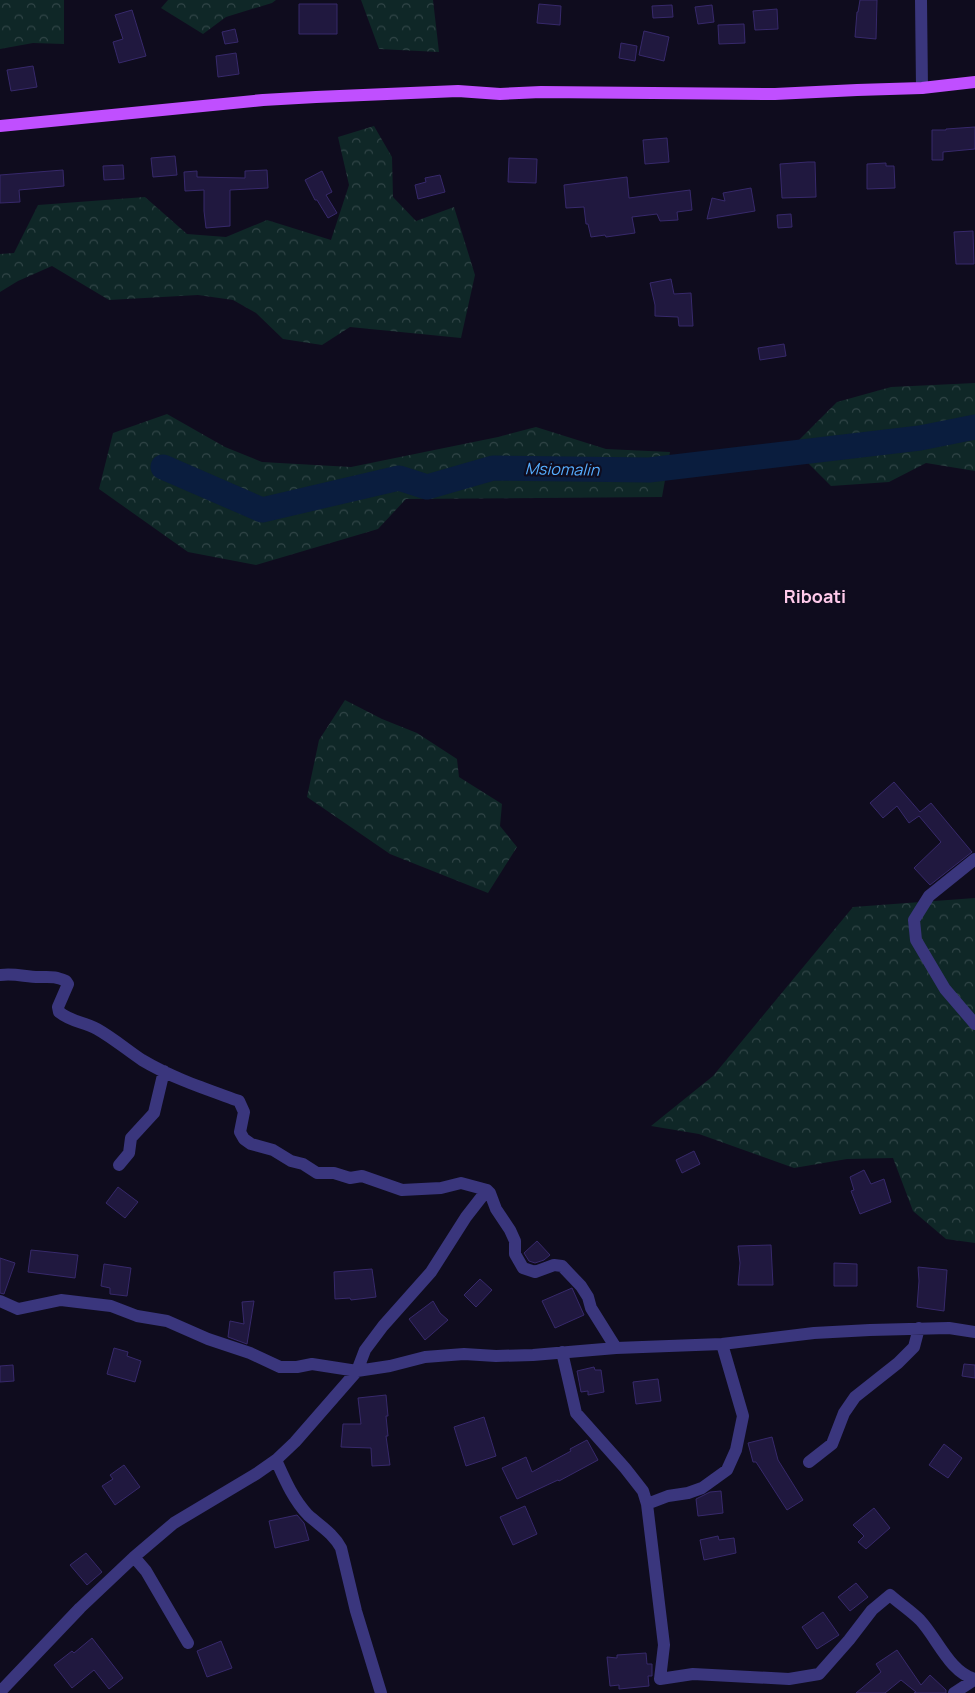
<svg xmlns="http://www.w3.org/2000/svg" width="975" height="1693" viewBox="0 0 975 1693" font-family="Manrope,sans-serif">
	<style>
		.forest { fill: url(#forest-crowns) }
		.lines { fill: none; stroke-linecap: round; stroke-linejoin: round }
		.river { stroke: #0a1d3e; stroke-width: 25 }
		.building { fill: #20183f; stroke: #37296b }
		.minor { stroke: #3a367d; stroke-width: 12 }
		.major { stroke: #c04fff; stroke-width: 12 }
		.labels { text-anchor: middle; stroke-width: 4.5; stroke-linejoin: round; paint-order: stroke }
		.water-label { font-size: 16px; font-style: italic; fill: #56aeff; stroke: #0f0c1e }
		.quarter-label { font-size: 18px; font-weight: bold; fill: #ffcaeb; stroke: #0f0c1e }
	</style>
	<defs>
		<pattern id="forest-crowns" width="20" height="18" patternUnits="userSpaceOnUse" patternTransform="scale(1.25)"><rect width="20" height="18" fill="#0f2727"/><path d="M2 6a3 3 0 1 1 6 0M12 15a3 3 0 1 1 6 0" fill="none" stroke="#314547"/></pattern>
	</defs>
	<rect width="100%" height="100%" fill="#0f0c1e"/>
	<path class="forest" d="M0,0H64V44L33,43L0,49Z
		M168,0H276L272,3L226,17L203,34L161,8Z
		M361,0H433L439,52L379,49Z
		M374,126L392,157L393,197L416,221L454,207L475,275L461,338L350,327L322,345L283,339L256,313L233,300L198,295L109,300L52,266L18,281L0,292V254L14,253L38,205L145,197L187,234L226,237L267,220L331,240L349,185L338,137Z
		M975,383V471L926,463L889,482L831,486L792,447L837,402L891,387Z
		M167,414L225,447L262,462L351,467L498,437L536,427L606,449L670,452L662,497L406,499L378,529L256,565L188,552L99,489L113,433Z
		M345,700L382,719L417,733L457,759L459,777L502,804L500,826L517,847L488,893L390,854L307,797L319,740Z
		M975,898V1243L946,1239L913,1211L893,1158L847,1159L794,1168L699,1134L651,1126L713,1076L853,907Z"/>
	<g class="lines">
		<path class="river" d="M163,467L262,510L399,478L427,487L493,468L649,470L920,438L975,427"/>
	</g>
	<path class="building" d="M860,0H877L876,39L855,37L857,12H858Z
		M299,4H337V34H299Z
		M539,4L561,6L560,25L537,23Z
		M672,5L673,17L653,18L652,6Z
		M712,5L714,22L698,24L695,7Z
		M777,9L778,29L755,30L753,11Z
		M132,10L146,56L119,63L113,42L123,39L115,15Z
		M744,24L745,43L719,44L718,25Z
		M235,29L238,42L225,44L222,32Z
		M644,31L669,37L664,61L639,55Z
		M621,43L637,46L635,61L619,58Z
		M236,53L239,74L218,77L216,56Z
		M33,66L37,87L11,91L7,70Z
		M975,127V149L943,152V160H932V130H946V129Z
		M667,138L669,162L645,164L643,140Z
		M175,156L177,175L153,177L151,158Z
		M509,158L537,159L536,183L508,182Z
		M808,162H815L816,197L782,198L780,164Z
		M886,163V166H894L895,188L867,189V164Z
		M123,165L124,179L104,180L103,166Z
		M63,170L64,186L19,190L20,202L0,203V175Z
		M267,170L268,188L230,190V226L206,228L204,211V190L185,191L184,172L197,171V177L245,178V171Z
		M322,171L332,192L326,195L337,213L328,218L317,200H315L305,180Z
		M440,175L445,192L418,199L415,185L426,182L425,178Z
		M627,177L629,198L690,190L692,210L677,212L678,220L660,221L657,214L632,217L635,233L606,237L605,235L591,237L588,224H586L584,207L566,208L564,185Z
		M751,188L755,211L707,219L712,198L725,201L723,193Z
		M791,214L792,227L778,228L777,215Z
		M973,231L974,264H956L954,232Z
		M671,279L674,294L691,293L693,326H679L678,317L655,316V305L650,283Z
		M784,344L786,356L760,360L758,348Z
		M894,782L920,812L931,803L972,852L930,885L914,868L941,842L919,816L909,823L897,806L883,818L870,803Z
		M694,1151L700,1164L682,1173L676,1160Z
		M864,1170L871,1184L884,1179L891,1202L860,1214L851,1191L854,1190L850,1177Z
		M118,1187L138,1202L125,1218L106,1203Z
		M537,1241L550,1255L544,1260L535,1263L529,1261L524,1253Z
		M771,1245L773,1285H738L740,1263L738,1246Z
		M31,1250L78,1255L75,1278L28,1272Z
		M0,1258L15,1263L4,1294L0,1293Z
		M834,1263L857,1264V1286H834Z
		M104,1264L131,1268L127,1296L110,1294V1288L101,1286Z
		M918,1267L947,1270L944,1311L917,1307L919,1281Z
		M372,1269L376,1297L351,1300L350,1298L335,1299L334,1272Z
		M480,1279L492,1290L476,1307L464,1295Z
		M572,1288L584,1315L555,1328L542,1301Z
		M254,1301L247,1344L228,1337L230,1321L244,1324L242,1302Z
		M433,1301L440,1313L448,1320L425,1340L409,1319Z
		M114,1348L128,1352L127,1356L141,1361L135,1382L107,1374Z
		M964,1364L975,1365V1378L962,1376Z
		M13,1365L14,1381L0,1382V1366Z
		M594,1367L595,1370H601L604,1392L588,1395V1391L581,1392L577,1371Z
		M658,1379L661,1401L636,1404L633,1382Z
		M386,1395L388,1416H386L388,1436H386L390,1465L372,1466L371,1448L341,1447L343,1424H361L358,1398Z
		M484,1417L496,1456L466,1466L454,1427Z
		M772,1437L778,1460L803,1500L787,1510L756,1462H753L748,1443Z
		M587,1440L598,1460L559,1481L558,1480L517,1499L502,1468L526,1457L532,1472L571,1451L570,1449Z
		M944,1444L962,1458L948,1478L929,1465Z
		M124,1465L140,1487L115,1505L102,1486L113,1479L110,1475Z
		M721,1491L723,1513L698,1516L696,1499L710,1492Z
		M525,1506L537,1534L513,1545L500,1517Z
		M874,1508L890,1528L866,1549L858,1542L864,1536L853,1525Z
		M297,1515L304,1523L309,1540L275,1548L269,1521Z
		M718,1536L719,1540L734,1538L736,1553L704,1560L700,1540Z
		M86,1553L102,1572L87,1585L70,1565Z
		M856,1583L868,1597L850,1611L838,1597Z
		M823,1612L839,1635L817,1649L802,1627Z
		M92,1638L123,1678L109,1689L94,1670L72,1688L54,1665L72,1651L74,1653Z
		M221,1641L232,1668L207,1677L197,1651Z
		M897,1650L921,1685L930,1675L946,1690V1693H914L916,1692L901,1680L885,1693H856L881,1672L876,1664Z
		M646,1653L647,1664H652V1676H648L649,1686L619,1689V1685L610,1686L607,1657L617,1658V1655Z"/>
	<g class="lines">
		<path class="minor" d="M921,0L922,88
			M975,859L929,896L914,920L916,940L945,989L975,1024
			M0,975C16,973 25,977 39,977C52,977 54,976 66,981L68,984L58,1007L59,1012C73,1023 83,1021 97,1029C113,1038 127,1050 142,1060C172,1078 206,1089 239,1101L244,1112L240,1132L244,1139L251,1144L273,1150L291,1161L303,1164L317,1173H334L350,1178L362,1176L402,1190L441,1188L461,1183L487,1190L490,1193L496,1209L510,1230L515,1241V1254L523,1268L535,1272L554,1265L562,1266L581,1286L588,1297L591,1308L616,1348
			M119,1165L129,1153L131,1138L154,1113L164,1071
			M0,1301L18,1309L61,1300L111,1306L137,1316L167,1321L208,1339L250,1353L280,1367H297L312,1364L357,1371L390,1366L425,1357L464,1354L496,1356L533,1355L616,1348L722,1344L814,1333L870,1330L949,1328L975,1332
			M562,1352L576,1413L625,1468L643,1491L647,1504L664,1645L660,1679L693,1674L789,1679L819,1674L849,1640L872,1610L890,1595C900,1604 911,1611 920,1620C937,1638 950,1673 975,1679
			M276,1460C285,1480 293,1499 308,1515C320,1526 333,1533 341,1548L356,1611L381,1693
			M809,1462L832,1444L844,1413L855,1397L898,1363L914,1347L919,1328
			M647,1504L668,1496L688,1493L702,1488L727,1470L736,1450L743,1416L722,1344
			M134,1557L146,1571L188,1643
			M0,1692L80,1608L134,1557L174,1523L256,1474L276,1460L295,1442L357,1371L365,1350L383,1326L431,1272L466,1217L487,1190
			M954,1693L974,1680"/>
		<path class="major" d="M0,126L263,100L316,97L458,91L500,94L541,92L775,94L857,90L922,88L975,82"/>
	</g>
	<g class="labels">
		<g class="water-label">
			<text transform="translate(562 469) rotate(1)" y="6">Msiomalin</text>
		</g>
		<g class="quarter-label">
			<text x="815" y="603">Riboati</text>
		</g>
	</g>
</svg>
